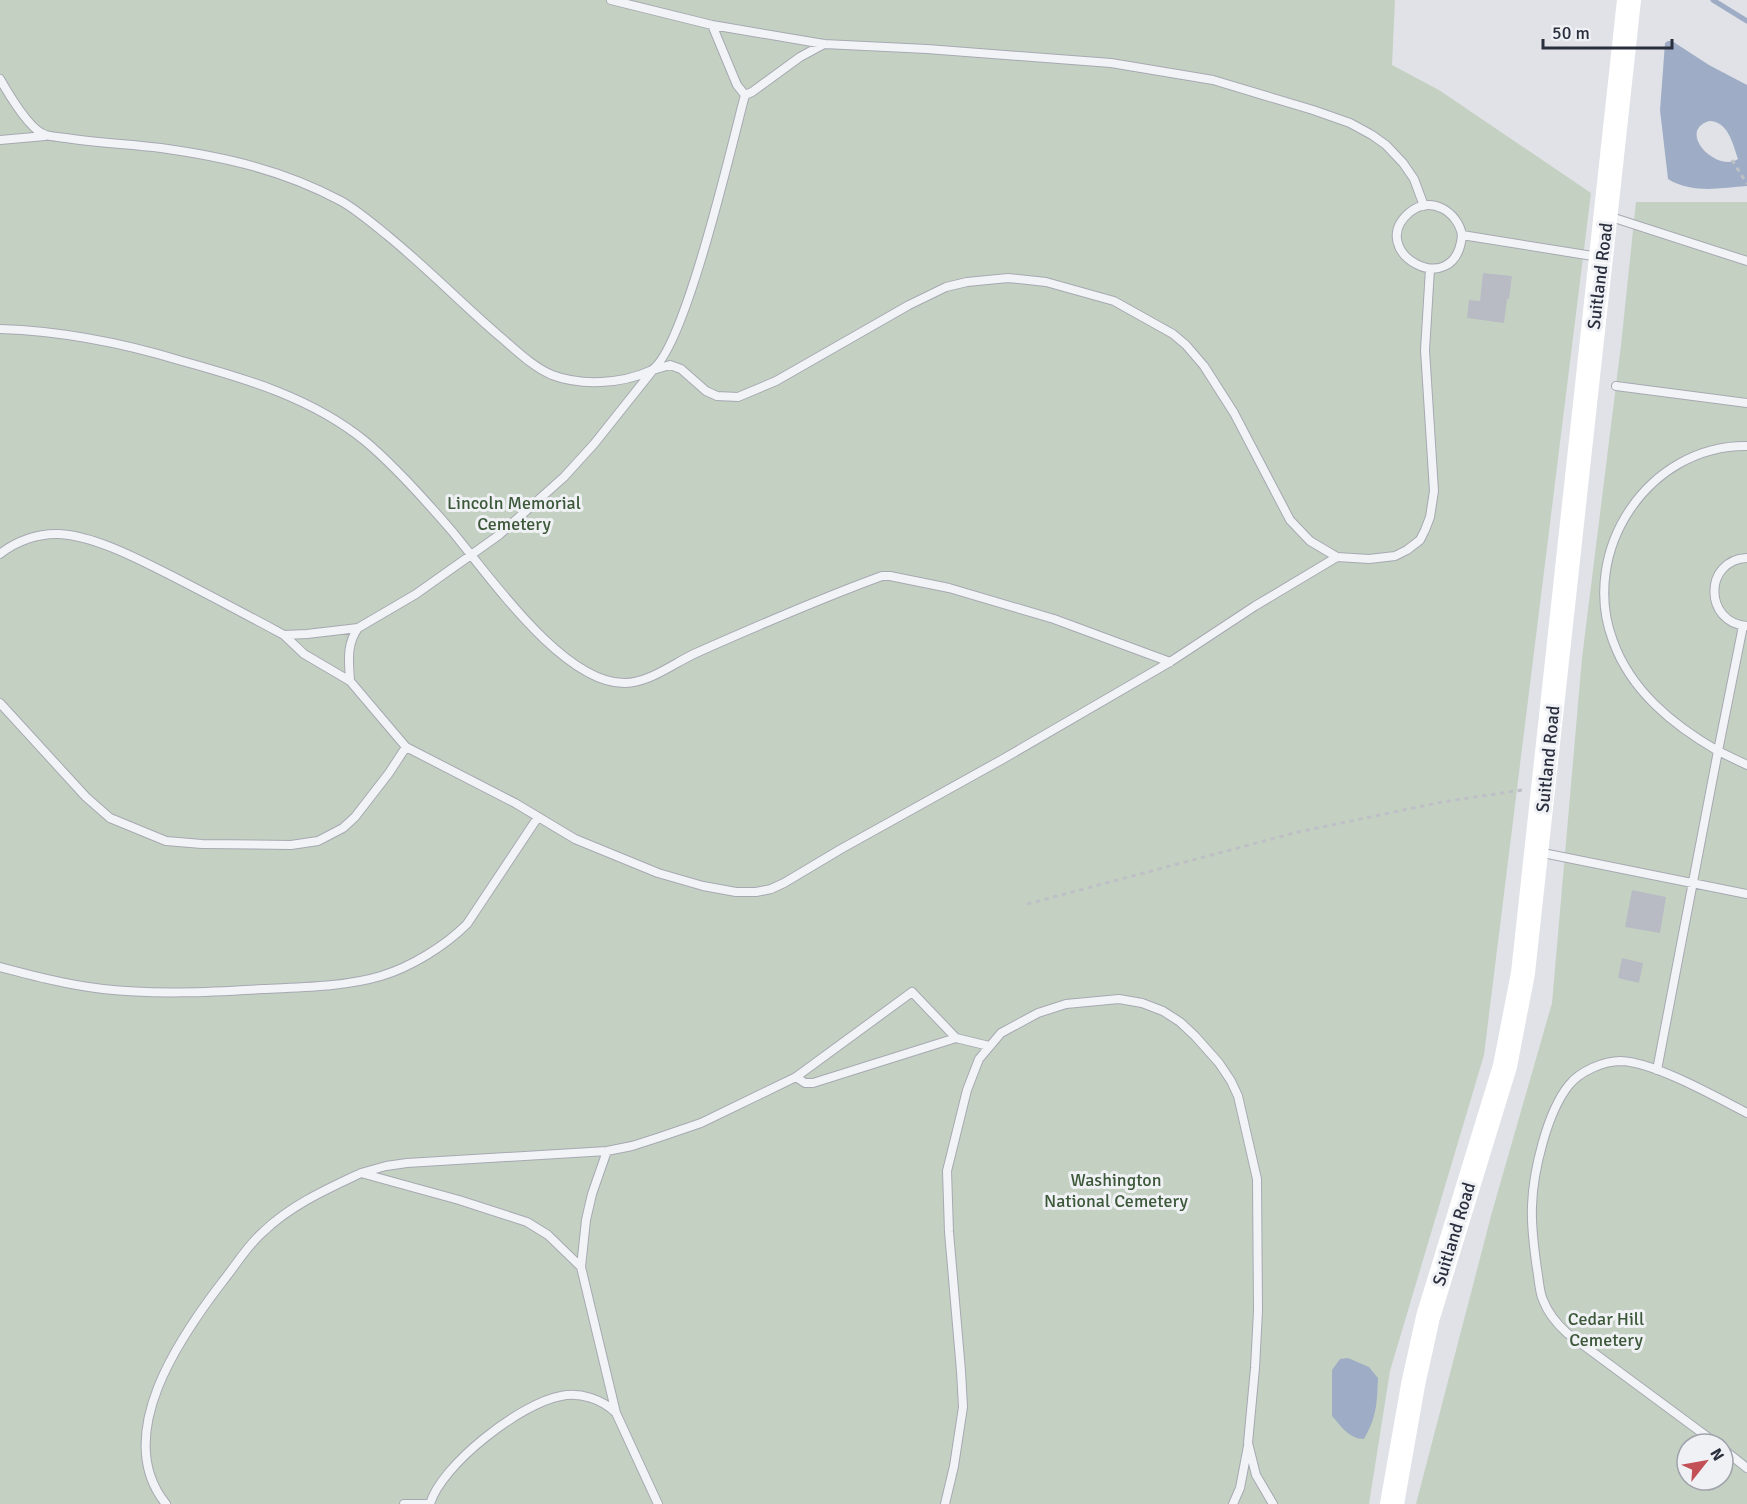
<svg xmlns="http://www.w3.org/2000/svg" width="1747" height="1504" viewBox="0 0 1747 1504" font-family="Signika,sans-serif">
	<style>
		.green { fill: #c4d1c2; fill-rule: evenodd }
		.water { fill: #9eadc5; fill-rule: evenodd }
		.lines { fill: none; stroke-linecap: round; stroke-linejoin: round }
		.stream { stroke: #9eadc5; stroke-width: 5 }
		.building { fill: #b8bbc4 }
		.service-casing { stroke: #a6a9b2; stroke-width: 10 }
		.path { stroke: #bec0c6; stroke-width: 3; stroke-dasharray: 4.5 4.5; stroke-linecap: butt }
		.service { stroke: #f2f3f6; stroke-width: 8 }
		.secondary { stroke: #fff; stroke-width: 24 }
		.labels { text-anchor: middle; stroke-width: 6; stroke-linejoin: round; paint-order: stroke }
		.street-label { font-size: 18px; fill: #2a2f3e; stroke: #eff1f5 }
		.park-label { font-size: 18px; fill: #3c5839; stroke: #eff1f5 }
	</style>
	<rect width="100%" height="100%" fill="#e0e2e8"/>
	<path class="green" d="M0,0H1395L1392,65L1439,90L1591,193L1484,1055L1390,1371L1369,1504H0Z
		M1636,202H1747V1504H1416L1492,1212L1552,1003L1582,658L1621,345ZM1687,1444H1723V1480H1687Z"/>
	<path class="water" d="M1668,41H1672L1709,65L1747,85V186C1721,188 1692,194 1668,179L1660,110L1665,43ZM1709,121C1728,121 1733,144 1738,159C1717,173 1676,132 1709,121Z
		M1348,1358L1369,1367L1378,1378C1377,1402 1377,1417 1364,1439C1349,1439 1341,1426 1332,1416V1370L1340,1359Z"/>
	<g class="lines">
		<path class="stream" d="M1713,0L1747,21"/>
	</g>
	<path class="building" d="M1483,273L1512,276L1509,299H1507L1504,323L1467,318L1469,300L1480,301Z
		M1632,890L1666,897L1660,933L1625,927Z
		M1622,958L1643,963L1639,983L1618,978Z"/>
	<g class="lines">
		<defs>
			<path id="service" d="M712,25L824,44L927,49L1111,63L1213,80L1313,110L1350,123L1372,135L1386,145L1403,163L1414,179L1424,206
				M0,79C8,93 30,131 46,135C52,137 60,137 66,138C98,143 129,144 161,148C225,157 283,170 341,201C357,210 373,224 388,236C426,267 460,302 497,334C514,348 531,366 552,375C581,386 621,384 650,371C684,355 733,139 745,95L737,85L712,25L611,0
				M745,95L752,92L800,57L824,44
				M0,140L45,136
				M1608,216L1747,261
				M1462,235C1456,304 1363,251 1410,212C1431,195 1458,212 1462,235L1599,257
				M0,329C62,331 123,343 182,361C247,379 312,398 365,441C395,466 426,501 451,530C488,574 563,684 625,683C649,683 674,663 696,653C757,626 819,599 882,576H890L949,588L1054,619L1170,662
				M1616,386L1747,403
				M0,554C16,541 39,533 59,534C96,536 142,561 174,577C211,596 247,615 284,635L307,634L358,628L416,594L471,555L499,535L564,477L594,444L653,370L670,365L681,369L706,391L717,396L738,397L776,381L909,305L946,287L967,282L1008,278L1046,282L1114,301L1173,334L1186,345L1204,366L1234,413L1290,520L1310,541L1337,557L1369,559L1395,556L1407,550L1420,540L1425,530L1430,517L1434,491L1425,350L1430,269
				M1743,626L1718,751L1747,765
				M1747,626C1704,623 1703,560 1747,558
				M284,635L304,654L350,681L406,747L515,803L575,839L658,873L703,886L736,892H756L771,889L784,883L841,849L1003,759L1170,662L1255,606L1337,557
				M350,681C349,662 346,645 358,628
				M0,703L86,797L110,818L166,841L202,844L291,845L318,841L343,828L355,817L389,773L406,747
				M1538,852L1747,894
				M0,967C34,976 68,985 103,989C156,995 210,992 263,989C302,987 344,987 381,976C411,967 445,946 467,924L538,817
				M1657,1070L1718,751C1673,725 1631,691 1613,641C1579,551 1648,445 1747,446
				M796,1077L805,1083H813L956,1038
				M607,1151L592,1194L586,1220L581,1267L616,1413L658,1504
				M361,1173L386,1166L407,1163L607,1151L632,1146L657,1138L701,1123L796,1077L912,992L956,1038L989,1046
				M1717,1444L1567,1333C1557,1324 1548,1313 1543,1300C1539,1291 1539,1279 1537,1269C1534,1248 1531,1227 1532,1206C1533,1172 1547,1112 1569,1085C1580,1071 1604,1061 1621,1061C1654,1062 1716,1097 1747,1113
				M1723,1449L1747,1468
				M166,1504C111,1436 180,1337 223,1281C236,1265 247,1246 263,1232C291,1205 327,1189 361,1173L459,1200L527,1222L548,1235L581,1267
				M404,1504H430
				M430,1504C441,1465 521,1403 561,1396C580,1392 602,1399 616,1413
				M945,1504L954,1466L963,1407L961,1371L949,1232L947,1171L967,1090L979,1059L1001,1033L1038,1013L1066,1004L1119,999L1142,1003L1163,1011L1180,1022L1195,1036L1219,1063L1231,1081L1238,1096L1257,1179L1258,1311L1255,1368L1248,1443L1256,1475L1273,1504
				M1233,1504L1240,1488L1248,1446"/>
		</defs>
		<use href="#service" class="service-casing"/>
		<path class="path" d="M1732,160L1747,184
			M1027,904L1298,832L1442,802L1522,790"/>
		<use href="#service" class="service"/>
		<path class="secondary" d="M1392,1504L1413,1385L1428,1317L1505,1066L1523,973L1629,0"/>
	</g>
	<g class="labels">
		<g class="street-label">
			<text transform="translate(1600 276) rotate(-83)" y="6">Suitland Road</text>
			<text transform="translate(1548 759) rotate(-84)" y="6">Suitland Road</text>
			<text transform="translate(1454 1234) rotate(-73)" y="6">Suitland Road</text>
		</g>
		<g class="park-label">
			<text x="514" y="509">Lincoln Memorial<tspan x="514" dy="21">Cemetery</tspan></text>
			<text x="1116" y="1186">Washington<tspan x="1116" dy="21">National Cemetery</tspan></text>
			<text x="1606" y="1325">Cedar Hill<tspan x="1606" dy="21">Cemetery</tspan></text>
		</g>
	</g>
	<g transform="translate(1705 1462) rotate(59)"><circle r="28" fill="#eff1f5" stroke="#a0a3ac" stroke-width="1.5"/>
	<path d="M0-4.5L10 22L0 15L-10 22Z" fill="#c25056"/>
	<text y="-9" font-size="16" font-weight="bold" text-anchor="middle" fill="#2a2f3e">N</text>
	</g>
	<path d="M1543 39v9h129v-9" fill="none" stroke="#2a2f3e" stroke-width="3"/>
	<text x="1552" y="39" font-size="18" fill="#2a2f3e" stroke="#eff1f5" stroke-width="4.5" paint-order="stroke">50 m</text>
</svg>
